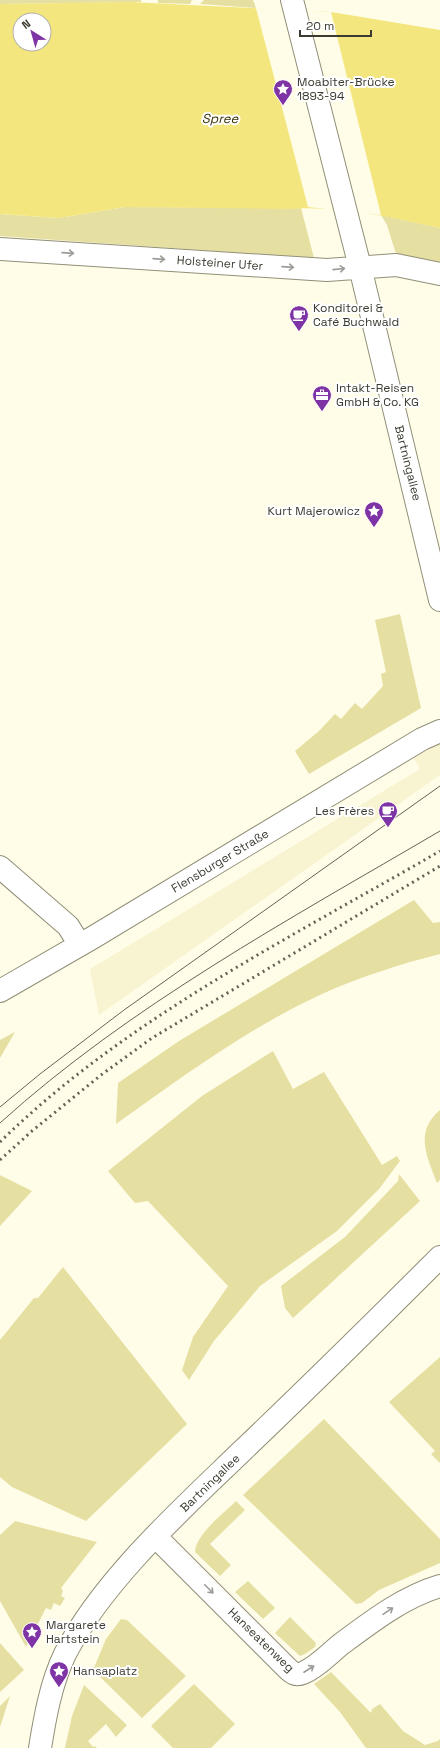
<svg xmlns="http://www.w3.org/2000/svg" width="440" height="1748" viewBox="0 0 440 1748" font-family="'Space Grotesk',sans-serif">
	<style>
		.built { fill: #f8f4d2 }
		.green { fill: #e6dfa2 }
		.water { fill: #f4e67e; fill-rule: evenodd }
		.pier { fill: #fffde8 }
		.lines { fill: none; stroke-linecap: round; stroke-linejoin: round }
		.minor-casing { stroke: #918f77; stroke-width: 24 }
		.minor { stroke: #fff; stroke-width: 22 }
		.tram { stroke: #656357; stroke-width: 1 }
		.rail { stroke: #656357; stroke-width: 3; stroke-dasharray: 2 4; stroke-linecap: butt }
		.oneway { stroke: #9d9c98 }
		.labels { text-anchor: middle; stroke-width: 4; stroke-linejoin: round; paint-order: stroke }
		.poi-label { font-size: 12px; fill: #3b3a30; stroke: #fff; text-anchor: start }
		.street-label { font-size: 12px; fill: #3b3a30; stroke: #fff }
		.water-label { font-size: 13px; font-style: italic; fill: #393305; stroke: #fff }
	</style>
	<rect width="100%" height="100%" fill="#fffde8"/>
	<path class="built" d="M440,742V775L99,1015L90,969L420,769L413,757Z"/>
	<path class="green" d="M0,0H141V2L0,4Z
		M158,0H192L190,4L158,3Z
		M204,0H253L256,8L200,4Z
		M125,207L301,208L314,258L0,236V214L59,218Z
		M381,215L440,228V268L400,257L395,251L387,225Z
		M400,614L421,708L309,774L295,751L319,731L335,714L341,719L355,703L362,709L383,686L381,674L386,672L375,620Z
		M414,900L433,923L440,922V954C400,964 360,977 322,994C248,1028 182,1077 116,1124L118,1083L179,1041Z
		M15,1032L0,1058V1040Z
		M273,1051L293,1089L324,1072L382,1165L397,1156L400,1161L379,1189L337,1231L260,1286L214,1341L189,1380L182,1370L193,1337L228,1286L148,1201L135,1203L108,1171L202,1096Z
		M440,1110V1180L437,1183C427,1157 414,1132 440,1110Z
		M399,1174L420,1201L293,1318L285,1308L281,1286L345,1237L398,1181Z
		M0,1175L32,1191L0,1226Z
		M63,1267L187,1424L86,1521L12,1487L0,1477V1340L34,1298H38Z
		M440,1357V1463L431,1454L435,1451L389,1402Z
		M324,1419L440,1539V1563L379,1590L362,1603L356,1604L243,1495Z
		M236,1501L245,1510L210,1544L231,1565L220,1576L195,1552C196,1534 223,1514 236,1501Z
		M15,1521L97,1542L61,1588L63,1591L61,1596L65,1598L60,1606L54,1603L51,1610L46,1608L26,1647L0,1601V1535Z
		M248,1581L275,1608L263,1619L235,1592Z
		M290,1617L316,1643L315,1647L305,1654L300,1656L275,1633Z
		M121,1619L127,1620L186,1676L142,1718L93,1670L106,1639Z
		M0,1643L24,1670L0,1692Z
		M331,1672L371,1713L372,1709L380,1704L403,1731L425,1745L438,1741L440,1739V1748H366L340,1712L314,1684Z
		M194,1684L235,1724L211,1748H173L151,1726Z
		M84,1685L127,1725L116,1737L106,1724L88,1741L93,1747L95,1746L97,1748H65L72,1716Z
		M10,1696L0,1727V1706Z"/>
	<path class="water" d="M130,2L331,12L440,30V228C390,217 339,205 287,209L125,207L59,218L0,214V4ZM20,20H44V44H20Z"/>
	<path class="pier" d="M256,8L331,12L381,215L308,207Z"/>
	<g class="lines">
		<defs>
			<path id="minor" d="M292,0L360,267L440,600
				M0,249L327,270L396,265L440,274
				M0,867L68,926L80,945
				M0,991L92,938L422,739L440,731
				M156,1537L287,1668C292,1673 296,1676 303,1673C317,1667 329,1654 340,1645C371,1622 403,1597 440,1586
				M40,1748C45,1717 51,1683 65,1654C103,1580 181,1510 241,1452C308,1388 374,1323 440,1257"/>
		</defs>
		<use href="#minor" class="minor-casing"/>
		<use href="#minor" class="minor"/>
		<path class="tram" d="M0,1107L40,1074L124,1010L440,786
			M0,1123C129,1006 290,919 440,831"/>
		<path class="rail" d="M0,1142C124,1020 290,938 440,851
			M0,1160L32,1131L101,1075L152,1038L440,866"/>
	</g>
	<defs><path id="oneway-shaft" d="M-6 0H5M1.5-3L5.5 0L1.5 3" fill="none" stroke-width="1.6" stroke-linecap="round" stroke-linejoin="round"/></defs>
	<g class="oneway">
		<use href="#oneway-shaft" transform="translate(68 253) rotate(4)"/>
		<use href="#oneway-shaft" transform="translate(159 259) rotate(4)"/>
		<use href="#oneway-shaft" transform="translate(288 267) rotate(4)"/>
		<use href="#oneway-shaft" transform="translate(339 269) rotate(-6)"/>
		<use href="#oneway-shaft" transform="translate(209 1589) rotate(45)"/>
		<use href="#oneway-shaft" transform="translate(388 1611) rotate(-34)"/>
		<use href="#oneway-shaft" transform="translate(309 1669) rotate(-33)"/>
	</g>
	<defs>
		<symbol id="sight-pin" viewBox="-11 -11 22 30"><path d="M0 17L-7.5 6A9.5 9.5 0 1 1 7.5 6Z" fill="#7f34a5" stroke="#fff"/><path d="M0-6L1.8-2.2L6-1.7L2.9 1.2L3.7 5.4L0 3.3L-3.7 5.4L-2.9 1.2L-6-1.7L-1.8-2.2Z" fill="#fff"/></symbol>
		<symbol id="cafe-pin" viewBox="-11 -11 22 30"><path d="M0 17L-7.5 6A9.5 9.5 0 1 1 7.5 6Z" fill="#7f34a5" stroke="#fff"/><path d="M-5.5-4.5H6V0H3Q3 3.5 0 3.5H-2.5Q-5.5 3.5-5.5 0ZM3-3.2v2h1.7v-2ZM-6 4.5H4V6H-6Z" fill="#fff"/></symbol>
		<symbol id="office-pin" viewBox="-11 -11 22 30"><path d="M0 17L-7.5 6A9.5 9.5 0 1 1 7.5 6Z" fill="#7f34a5" stroke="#fff"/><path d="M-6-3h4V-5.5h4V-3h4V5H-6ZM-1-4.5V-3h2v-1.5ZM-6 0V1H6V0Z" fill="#fff"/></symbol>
	</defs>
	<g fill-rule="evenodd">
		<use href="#sight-pin" x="272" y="78" width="22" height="30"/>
		<use href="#cafe-pin" x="288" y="304" width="22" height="30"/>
		<use href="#office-pin" x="311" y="384" width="22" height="30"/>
		<use href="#sight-pin" x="363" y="500" width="22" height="30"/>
		<use href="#cafe-pin" x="377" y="800" width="22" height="30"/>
		<use href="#sight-pin" x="21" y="1621" width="22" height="30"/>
		<use href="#sight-pin" x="48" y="1660" width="22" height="30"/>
	</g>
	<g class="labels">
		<g class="poi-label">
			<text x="297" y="86">Moabiter-Brücke<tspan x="297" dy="14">1893-94</tspan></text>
			<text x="313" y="312">Konditorei &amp;<tspan x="313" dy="14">Café Buchwald</tspan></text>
			<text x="336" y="392">Intakt-Reisen<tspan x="336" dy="14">GmbH &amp; Co. KG</tspan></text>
			<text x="360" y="515" text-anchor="end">Kurt Majerowicz</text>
			<text x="374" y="815" text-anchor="end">Les Frères</text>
			<text x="46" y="1629">Margarete<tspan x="46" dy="14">Hartstein</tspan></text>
			<text x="73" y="1675">Hansaplatz</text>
		</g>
		<g class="street-label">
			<text transform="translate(220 263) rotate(4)" y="4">Holsteiner Ufer</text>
			<text transform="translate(408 463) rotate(76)" y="4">Bartningallee</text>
			<text transform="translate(220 861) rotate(-31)" y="4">Flensburger Straße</text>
			<text transform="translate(210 1483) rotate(-44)" y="4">Bartningallee</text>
			<text transform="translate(261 1640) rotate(44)" y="4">Hanseatenweg</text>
		</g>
		<g class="water-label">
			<text x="220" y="123">Spree</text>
		</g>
	</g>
	<g transform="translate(32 32) rotate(323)"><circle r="19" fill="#ffffff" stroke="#b1b0ac"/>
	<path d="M0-3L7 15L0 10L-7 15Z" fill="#7f34a5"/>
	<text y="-6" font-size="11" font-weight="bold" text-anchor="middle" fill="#3b3a30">N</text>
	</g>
	<path d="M300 30v6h71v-6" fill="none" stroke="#3b3a30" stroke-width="2"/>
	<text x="306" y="30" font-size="12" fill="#3b3a30" stroke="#ffffff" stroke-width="3" paint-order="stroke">20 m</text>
</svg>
